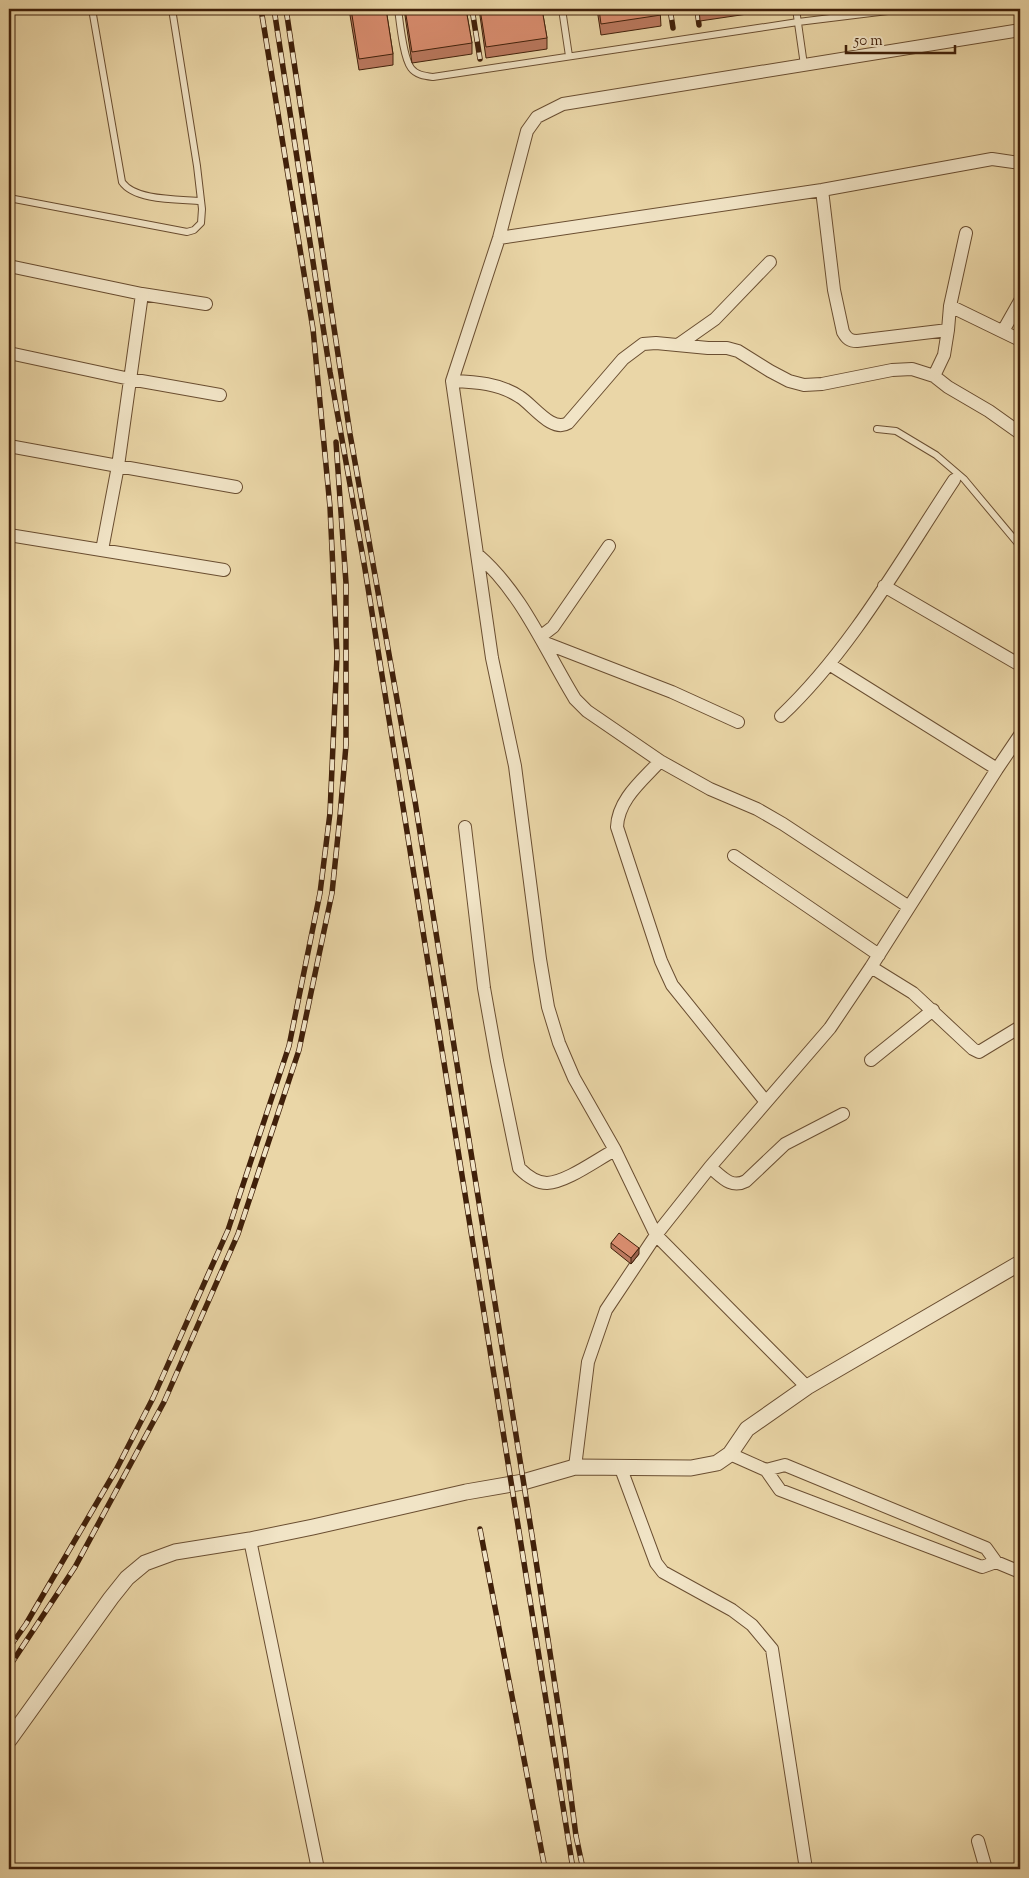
<svg xmlns="http://www.w3.org/2000/svg" width="1029" height="1878" viewBox="0 0 1029 1878" font-family="'Sorts Mill Goudy',serif">
	<style>
		.lines { fill: none; stroke-linecap: round; stroke-linejoin: round }
		.service-casing { stroke: #6a4e31; stroke-width: 8 }
		.minor-casing { stroke: #6a4e31; stroke-width: 14 }
		.tertiary-casing { stroke: #6a4e31; stroke-width: 17 }
		.service { stroke: #f1e4c6; stroke-width: 6 }
		.minor { stroke: #f1e4c6; stroke-width: 12 }
		.tertiary { stroke: #f1e4c6; stroke-width: 15 }
		.rail-casing { stroke: #40200a; stroke-width: 5.5 }
		.rail { stroke: #f1e4c6; stroke-width: 4; stroke-dasharray: 11; stroke-linecap: butt }
		.wall { fill: #bb795f; stroke: #40200a }
		.shaded-wall { fill: #98634e; stroke: #40200a }
		.building { fill: #d98d6f; stroke: #40200a }
	</style>
	<rect width="100%" height="100%" fill="#ead6a7"/>
	<filter id="stains"><feTurbulence type="fractalNoise" baseFrequency=".004" numOctaves="4"/><feColorMatrix values="0 0 0 0 .2 0 0 0 0 .09 0 0 0 0 .02 0 0 0 .5 -.17"/></filter>
	<radialGradient id="worn" r=".72"><stop offset=".6" stop-color="#630" stop-opacity="0"/><stop offset="1" stop-color="#630" stop-opacity=".3"/></radialGradient>
	<g class="lines">
		<defs>
			<path id="service" d="M92,9L122,182C135,201 179,199 201,201
				M398,9C400,23 403,57 411,68C416,75 425,76 433,77L798,22L904,9
				M562,9L569,56
				M796,9L804,65
				M9,198L187,232L194,230L201,223L202,209L197,166L172,9
				M877,429L896,431L936,455L964,479L1020,546"/>
			<path id="minor" d="M822,190L834,290L843,332C847,339 850,341 857,341L948,330L950,306L1020,340
				M499,238L822,190L992,159L1020,163
				M9,266L142,294L118,466L236,487
				M142,294L206,304
				M950,306L966,233
				M948,330L944,355L934,376L948,387L989,411L1020,433
				M1003,331L1020,301
				M678,345L715,319L770,262
				M9,353L130,379L220,395
				M452,381C476,382 499,383 520,397C533,405 552,433 568,423L623,359L643,344L656,343L708,348H727L738,351L770,371L789,381L804,385L822,384L892,370L912,369L934,376
				M9,446L118,466L102,550
				M9,535L224,570
				M478,555C522,593 545,650 575,699L587,711L660,761C643,780 618,799 617,827L661,961L672,985L766,1102
				M884,586L1020,665
				M540,637L553,627L609,546
				M543,642L672,692L738,722
				M829,664L997,769
				M781,716C851,650 901,560 954,480
				M660,761L710,789L757,809L783,824L909,907
				M465,827L484,988L497,1061L519,1168C526,1175 536,1183 547,1183C567,1182 596,1160 615,1150
				M734,856L879,955
				M871,967L913,993L973,1049L979,1052L1020,1027
				M871,1060L933,1010
				M710,1167C722,1177 731,1189 746,1181L785,1144L843,1114
				M807,1387L656,1235L615,1150L574,1078L559,1043L548,1007L540,959L515,766L492,658L452,381L499,238L527,131L537,117L563,104L1020,30
				M730,1454L766,1470L780,1490L982,1567L996,1562
				M620,1466L656,1563L663,1572L732,1610L752,1625L772,1649L806,1869
				M575,1467L588,1362L606,1310L656,1235L710,1167L830,1028L871,967L997,769L1020,735
				M766,1470L785,1465L986,1548L996,1562L1020,1572
				M250,1540L318,1869
				M978,1841L986,1869"/>
			<path id="tertiary" d="M9,1740L111,1598L127,1578L145,1563L175,1552L250,1540L313,1527L466,1492L523,1482L575,1467L691,1468L717,1463L730,1454L747,1429L807,1387L1020,1263"/>
		</defs>
		<use href="#service" class="service-casing"/>
		<use href="#minor" class="minor-casing"/>
		<use href="#tertiary" class="tertiary-casing"/>
		<use href="#service" class="service"/>
		<use href="#minor" class="minor"/>
		<use href="#tertiary" class="tertiary"/>
		<defs>
			<path id="rail" d="M274,9L330,372L365,569L573,1869
				M286,9L350,434L415,801L534,1548L565,1751L576,1836L583,1869
				M472,9L480,59
				M670,9L673,28
				M697,9L699,25
				M480,1529L545,1869
				M9,1648L26,1624L116,1470L153,1398L228,1230L289,1046L320,893L330,813L337,655L330,507L313,329L261,9
				M9,1667L75,1567L164,1402L238,1234L299,1050L332,893L340,816L346,745V583L336,442"/>
		</defs>
		<use href="#rail" class="rail-casing"/>
		<use href="#rail" class="rail"/>
	</g>
	<path class="wall" d="M349,9H386L393,54V65L359,70Z
		M404,9H466L472,43V54L412,63Z
		M479,9H542L547,38V49L486,58Z
		M597,9H660L661,26L601,35Z
		M699,9H761V12L700,21Z
		M611,1243L639,1254L631,1264L611,1248Z"/>
	<path class="shaded-wall" d="M639,1248V1254L631,1264V1258Z"/>
	<path class="building" d="M351,9H386L393,54L359,59Z
		M405,9H466L472,43L412,52Z
		M480,9H542L547,38L486,47Z
		M599,9H660L661,15L601,24Z
		M619,1233L639,1248L631,1258L611,1243Z"/>
	<rect width="1029" height="1878" fill="none" stroke="#ead6a7" stroke-width="30"/>
	<rect x="10" y="10" width="1009" height="1858" fill="none" stroke="#40200a" stroke-width="2.5"/>
	<rect x="15" y="15" width="999" height="1848" fill="none" stroke="#40200a"/>
	<path d="M846 45v8h109v-8" fill="none" stroke="#40200a" stroke-width="2.5"/>
	<text x="854" y="45" font-size="15" fill="#40200a" stroke="#f1e4c6" stroke-width="4" paint-order="stroke">50 m</text>
	<rect width="100%" height="100%" filter="url(#stains)"/>
	<rect width="100%" height="100%" fill="url(#worn)"/>
</svg>
